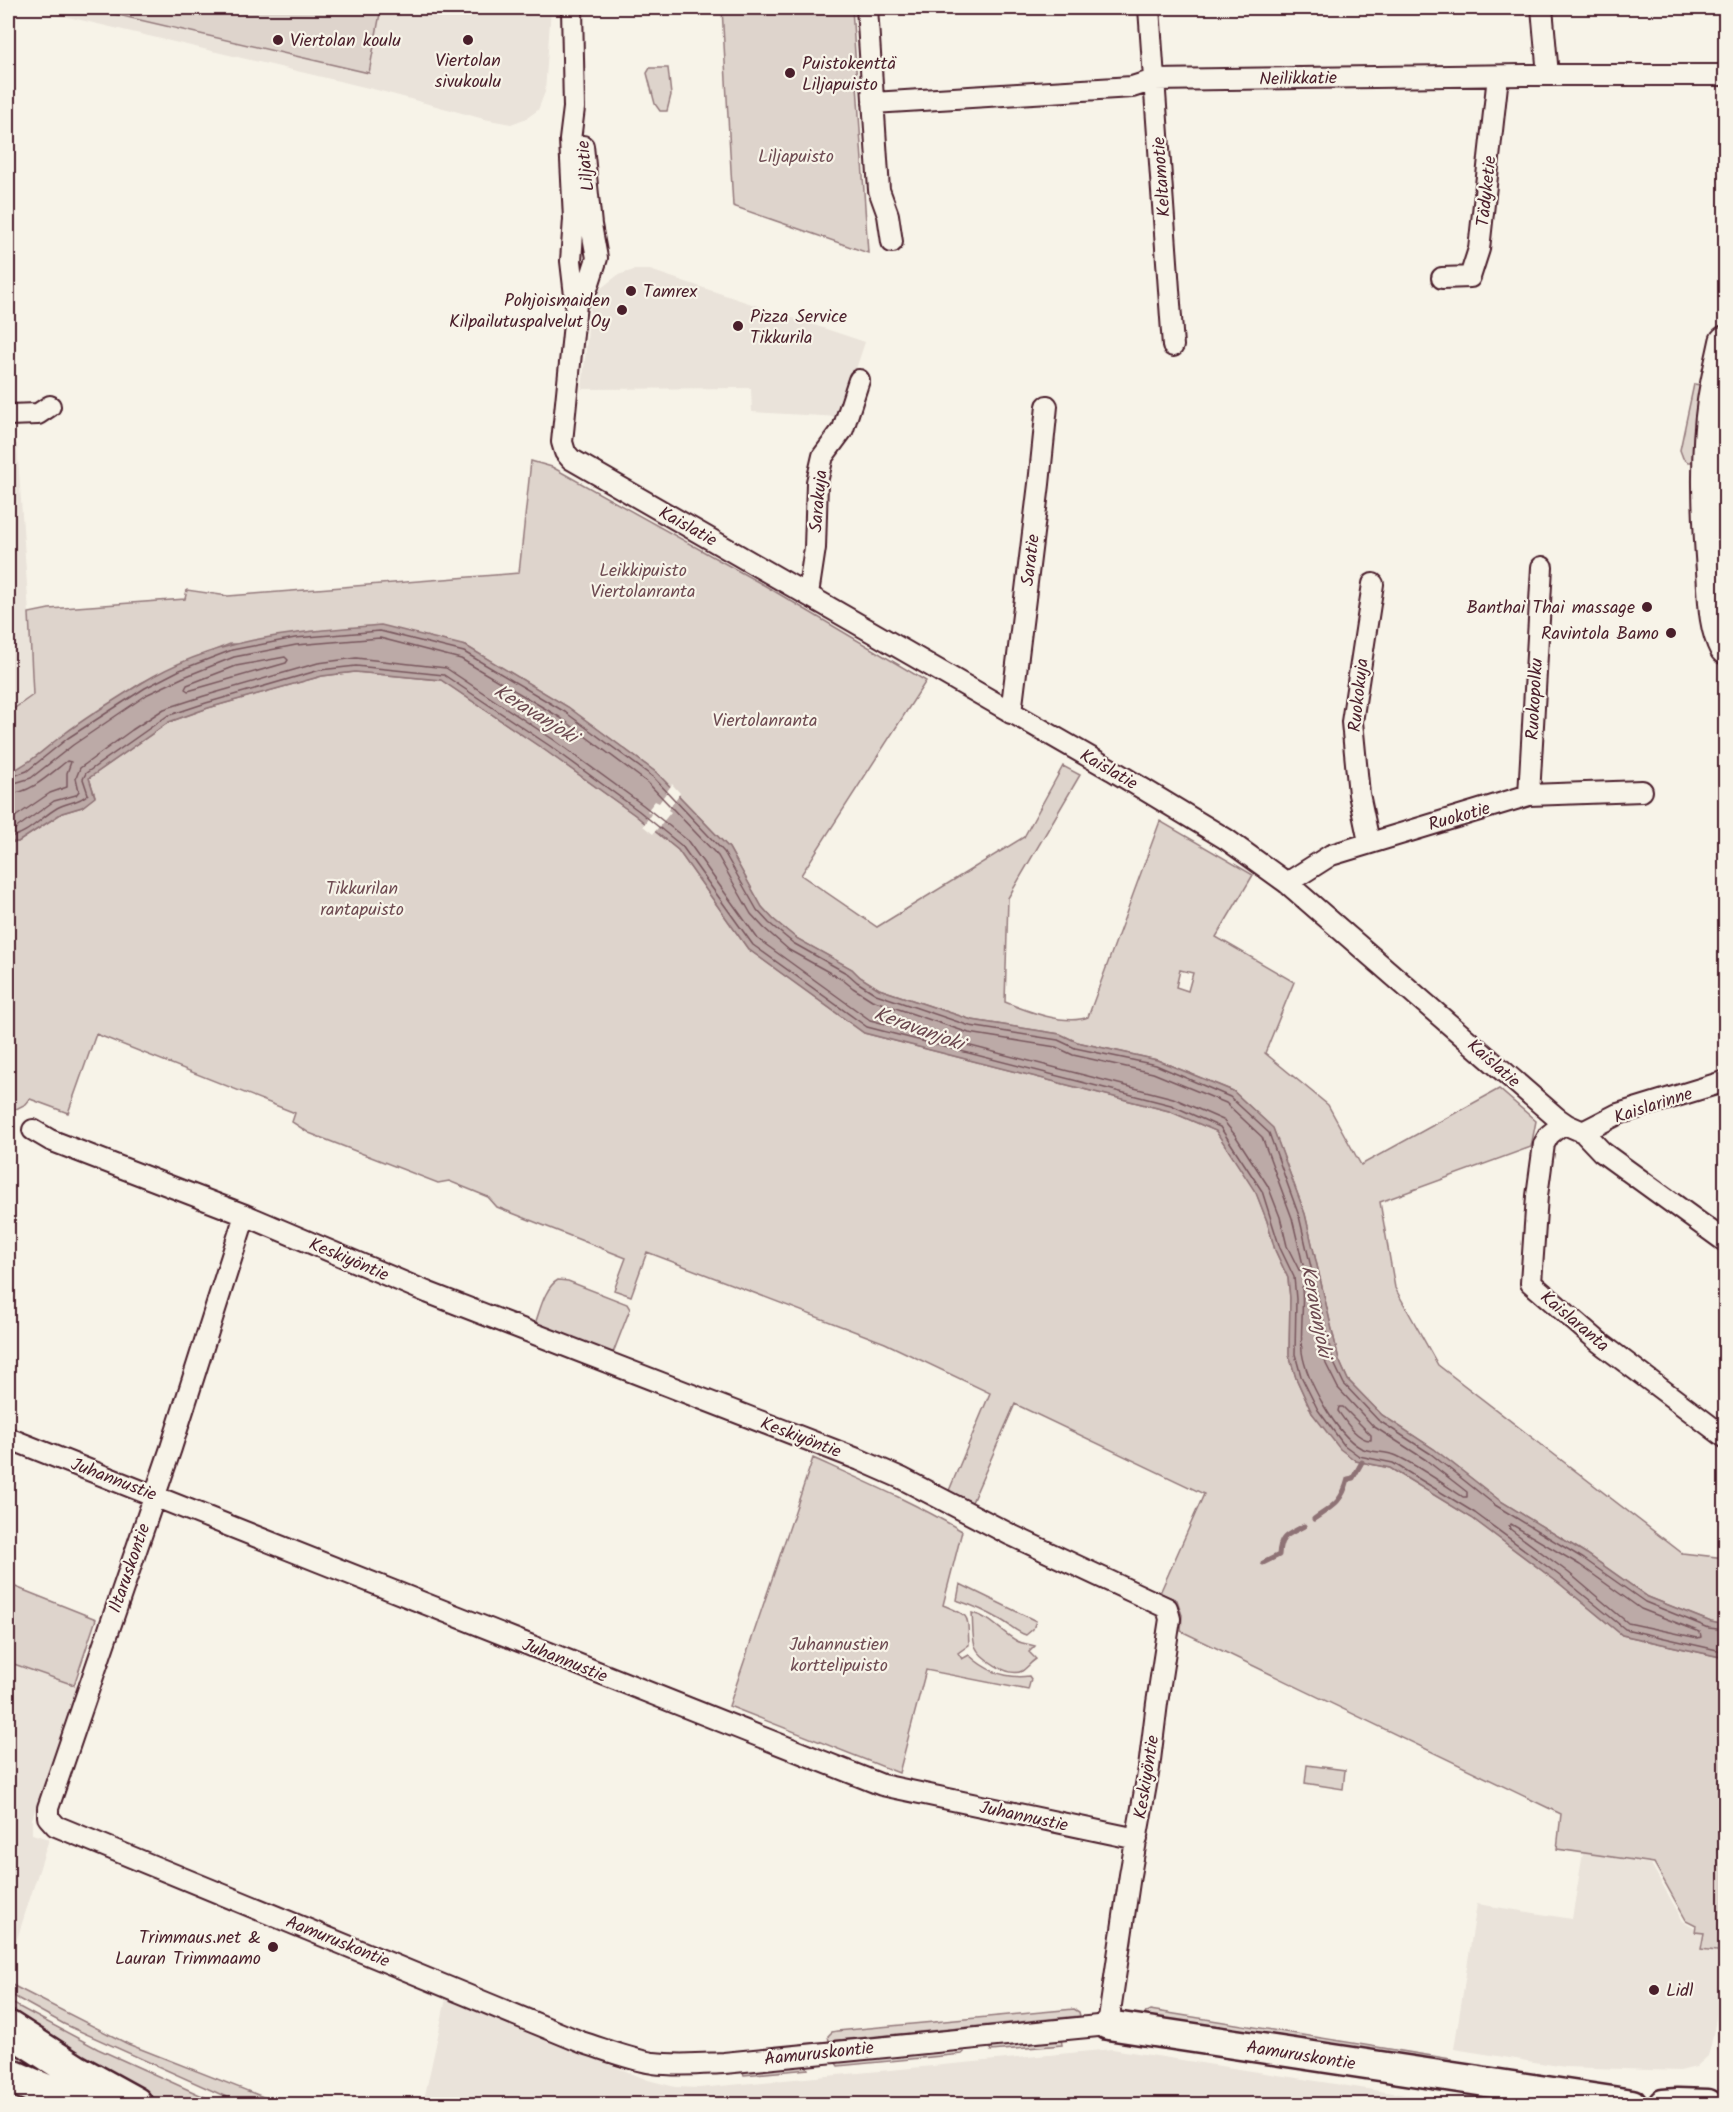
<svg xmlns="http://www.w3.org/2000/svg" width="1733" height="2112" viewBox="0 0 1733 2112" font-family="Kalam,sans-serif">
	<style>
		.built { fill: #eae3da }
		.green { fill: #ded4cc; stroke: #947a7c; stroke-width: 1.5; fill-rule: evenodd }
		.water { fill: #bcaaa7; stroke: #8e7275; stroke-width: 1.5 }
		.pier { fill: #f7f3e8 }
		.lines { fill: none; stroke-linecap: round; stroke-linejoin: round }
		.shore { stroke: #78575d; stroke-width: 1.5 }
		.stream { stroke: #8e7275; stroke-width: 5 }
		.street-casing { stroke: #4a1f2b; stroke-width: 24 }
		.secondary-casing { stroke: #4a1f2b; stroke-width: 33 }
		.primary-casing { stroke: #4a1f2b; stroke-width: 36 }
		.highway-casing { stroke: #4a1f2b; stroke-width: 38 }
		.street { stroke: #f7f3e8; stroke-width: 20 }
		.secondary { stroke: #f7f3e8; stroke-width: 28 }
		.primary { stroke: #f7f3e8; stroke-width: 32 }
		.highway { stroke: #f7f3e8; stroke-width: 33 }
		.poi-dot { fill: #4a1f2b; stroke: #f7f3e8; stroke-width: 2 }
		.labels { text-anchor: middle; stroke-width: 4.5; stroke-linejoin: round; paint-order: stroke }
		.poi-label { font-size: 18px; fill: #4a1f2b; stroke: #f7f3e8; text-anchor: start }
		.street-label { font-size: 18px; fill: #4a1f2b; stroke: #f7f3e8 }
		.park-label { font-size: 18px; fill: #6f4c53; stroke: #f7f3e8 }
		.water-label { font-size: 20px; font-style: italic; fill: #6c4950; stroke: #f7f3e8 }
	</style>
	<rect width="100%" height="100%" fill="#f7f3e8"/>
	<filter id="ink" filterUnits="userSpaceOnUse"><feTurbulence type="fractalNoise" baseFrequency=".0167" numOctaves="2"/><feDisplacementMap in="SourceGraphic" scale="12" xChannelSelector="R" yChannelSelector="G"/><feConvolveMatrix kernelMatrix="1 2 1 2 8 2 1 2 1" color-interpolation-filters="sRGB"/></filter>
	<g filter="url(#ink)">
		<path class="built" d="M30,8H551L545,92L538,110L527,118L511,124L484,119L377,90Z
			M634,270H650L865,342L840,417L752,412L751,388L582,389L590,309L600,289L618,275Z
			M8,444H17L29,613L33,695L8,713Z
			M8,1662L80,1687L32,1819V1834L49,1839L8,1967Z
			M1583,1853L1651,1864L1683,1921L1725,1944V1972L1711,2045L1708,2056L1696,2067L1680,2071L1565,2067L1454,2049L1477,1904L1572,1919Z
			M446,1999L648,2080L675,2087L699,2088L1112,2049L1463,2104H423Z"/>
		<path class="green" d="M88,8H381L369,73Z
			M722,8H852L868,253L733,206Z
			M650,68H668L671,95L667,111H660L655,104L647,73Z
			M1694,384L1701,385L1697,462H1688L1683,458L1680,450Z
			M531,461L552,467L769,588L926,681L801,875L877,927L1024,837L1063,766L1080,775L1008,898L1005,1002C1027,1011 1065,1026 1088,1017L1160,821L1253,875L1216,937L1294,982L1265,1053L1328,1105L1361,1165L1499,1089L1536,1121L1531,1147L1380,1202L1395,1288L1438,1365L1682,1553L1725,1558V1625L1711,1622L1648,1597L1587,1554L1499,1500L1434,1449L1382,1415L1348,1380L1339,1360L1305,1214L1273,1129L1233,1091L1157,1060L1077,1042L1060,1034L972,1020L879,989L860,977L852,969L796,938L773,919L762,907L729,848L657,773L568,707L466,646L230,644L178,665L141,683L65,734L23,767L8,773V713L33,695L29,613L49,609L185,599L187,590L228,596L519,573ZM1180,970L1193,973L1188,991L1176,987Z
			M355,672L441,680L546,751L635,815L678,850L748,949L864,1033L1169,1111L1216,1131L1256,1192L1267,1221L1275,1250L1288,1278L1290,1298L1289,1355L1296,1378L1312,1413L1356,1461L1390,1468L1472,1518L1560,1584L1622,1635L1725,1658V1952L1701,1949L1704,1933L1695,1932L1696,1925L1686,1920L1654,1863L1557,1849L1561,1814L1181,1631L1182,1615L1177,1600L1160,1593L1204,1494L1015,1404L972,1502L948,1493L990,1393L885,1343L647,1252L631,1296L614,1290L626,1258L497,1207L488,1197L449,1181L438,1183L309,1133L292,1122L295,1113L96,1034L68,1113L30,1099L26,1104L8,1113V842H18L62,813L82,807L95,796L89,778L169,722L208,708L322,676Z
			M558,1280L568,1281L627,1304L630,1309L613,1353L535,1324C540,1310 545,1287 558,1280Z
			M813,1458C864,1481 915,1503 962,1531L943,1605C972,1617 967,1614 969,1645L958,1653L962,1659L969,1655C986,1671 1006,1679 1029,1676L1031,1679L1028,1690L926,1670L899,1773L729,1706Z
			M8,1584L96,1619L74,1685L8,1662Z
			M960,1584L1036,1621L1033,1629L1026,1635C1016,1632 1010,1625 1001,1620C987,1612 974,1606 959,1601L957,1600Z
			M972,1613C993,1618 999,1631 1017,1641C1023,1644 1029,1644 1035,1646L1029,1652L1036,1659C1031,1662 1027,1668 1022,1671C1009,1678 980,1658 975,1646C972,1637 973,1623 972,1613Z
			M1307,1765L1345,1770L1343,1789L1305,1783Z
			M8,1983L128,2044L281,2104H242L64,2024L8,1993Z
			M8,2001L98,2049L220,2104H169L129,2087L8,2015Z
			M1074,2009L1079,2012L1080,2016L829,2041L828,2036L832,2032L837,2031Z
			M1150,2010L1451,2059L1447,2064L1144,2019L1146,2012Z
			M1061,2038L1062,2045L991,2051L990,2049L993,2044Z
			M962,2047L964,2052L962,2054L838,2066L835,2062L837,2059Z
			M805,2063L808,2069L744,2075L742,2072L743,2068Z"/>
		<path class="water" d="M381,625L466,646L568,707L657,773L729,848L762,907L773,919L796,938L852,969L860,977L879,989L972,1020L1060,1034L1077,1042L1157,1060L1233,1091L1273,1128L1305,1214L1339,1360L1348,1380L1382,1415L1434,1449L1499,1500L1587,1554L1648,1597L1711,1622L1725,1625V1658L1622,1635L1560,1584L1472,1518L1390,1468L1356,1461L1340,1449L1312,1413L1296,1378L1289,1355L1290,1298L1288,1278L1275,1250L1267,1221L1256,1193L1216,1131L1169,1111L864,1033L748,949L678,850L635,815L546,751L441,680L355,672L322,676L208,708L169,722L89,778L95,797L82,807L62,813L18,842H8V773C30,764 45,748 64,734C88,716 114,700 140,684C216,637 295,632 381,625Z"/>
		<path class="pier" d="M672,784L680,793L668,810L671,812L653,834L643,826L651,814L647,811L655,801L659,803Z"/>
		<g class="lines">
			<path class="shore" d="M285,657L288,660L286,663L188,691L185,689L187,685L236,666Z
				M8,778L27,771L68,738L145,688L180,670L232,650L295,638L380,631L464,652L565,712L653,777L724,852L757,910L769,923L793,943L848,974L857,982L876,994L970,1026L1058,1040L1075,1048L1156,1065L1230,1097L1269,1133L1299,1216L1333,1361L1344,1384L1378,1420L1431,1454L1495,1505L1584,1559L1645,1602L1709,1628L1726,1630
				M8,785L31,778L73,745L148,694L184,677L234,657L296,645L380,638L461,659L561,718L648,783L718,856L751,914L764,928L789,950L843,980L853,988L872,1000L969,1033L1056,1047L1073,1055L1153,1073L1226,1103L1262,1137L1292,1218L1304,1269L1301,1271L1299,1270L1287,1246L1280,1217L1268,1186L1235,1135L1223,1120L1173,1098L870,1020L758,939L687,840L643,805L554,740L446,668L356,658L318,663L204,696L164,709L132,730L80,768L76,778L79,791L76,795L54,801L15,829H8
				M8,794C31,793 49,775 67,761L71,762L67,773V787L50,793L12,819L8,820
				M8,837C27,836 41,817 57,808C68,802 79,803 88,794L83,779L86,773L167,716L206,703L320,670L356,666L444,675L550,746L639,811L682,846L753,945L867,1027L1171,1105L1220,1127L1262,1191L1280,1248L1294,1277L1296,1299L1295,1354L1301,1376L1318,1410L1344,1445L1359,1456L1393,1463L1475,1513L1564,1579L1625,1629L1726,1652
				M1306,1284L1308,1287L1326,1364L1338,1388L1373,1426L1426,1460L1467,1492V1497H1463C1442,1483 1420,1467 1397,1456C1386,1451 1372,1453 1361,1448C1336,1435 1306,1379 1302,1352C1300,1330 1304,1309 1302,1287Z
				M1339,1407H1343L1371,1435V1440C1358,1441 1345,1421 1338,1411Z
				M1511,1524L1580,1565L1641,1609L1700,1632L1701,1637L1698,1638L1628,1623L1569,1573L1510,1529L1509,1526Z"/>
			<path class="stream" d="M1314,1519C1333,1506 1342,1502 1348,1479L1353,1478L1362,1462
				M1263,1563L1279,1555C1280,1535 1288,1535 1304,1526"/>
			<defs>
				<path id="street" d="M572,8L574,108L570,140L574,219L571,261L576,304L562,442L565,452L571,459L1112,770L1226,839L1287,883L1557,1118L1567,1125L1583,1132L1602,1152L1726,1242
					M867,8L879,190L888,215L892,242
					M1149,8L1173,346
					M1542,8L1548,75
					M873,103L1132,87L1154,80L1524,75H1726
					M1442,278L1470,277L1479,249L1498,76
					M576,304L588,286L597,258L591,225L583,146
					M8,415L38,414L50,406
					M808,594L815,548L817,482L823,456L843,429L859,380
					M1011,713L1039,484L1047,406
					M1529,795L1542,567
					M1369,842L1359,794L1352,722L1373,584
					M1287,883L1331,855L1529,795L1642,791
					M1564,1123L1549,1135L1544,1144L1537,1196L1531,1283L1599,1342L1726,1438
					M33,1130L50,1140L245,1215L429,1293L860,1460L901,1478L1011,1535L1167,1608L1170,1619L1157,1703L1149,1768L1130,1875L1108,2025L724,2063C700,2064 677,2066 653,2063C628,2059 604,2049 581,2042L56,1826L48,1817V1808L171,1448L245,1215
					M1583,1132L1618,1114L1726,1081
					M8,1438L882,1785L1137,1839"/>
				<path id="secondary" d="M1108,2025L1632,2104
					M1663,2104L1677,2103L1708,2104"/>
				<path id="primary" d="M1726,342C1722,361 1717,381 1714,401C1706,455 1709,516 1713,571C1715,597 1714,625 1726,648"/>
				<path id="highway" d="M8,2028L75,2071L135,2104
					M8,2075L76,2104"/>
			</defs>
			<use href="#street" class="street-casing"/>
			<use href="#secondary" class="secondary-casing"/>
			<use href="#primary" class="primary-casing"/>
			<use href="#highway" class="highway-casing"/>
			<use href="#street" class="street"/>
			<use href="#secondary" class="secondary"/>
			<use href="#primary" class="primary"/>
			<use href="#highway" class="highway"/>
		</g>
	</g>
	<g class="poi-dot">
		<circle cx="278" cy="40" r="6"/>
		<circle cx="468" cy="40" r="6"/>
		<circle cx="790" cy="73" r="6"/>
		<circle cx="631" cy="291" r="6"/>
		<circle cx="622" cy="310" r="6"/>
		<circle cx="738" cy="326" r="6"/>
		<circle cx="1647" cy="607" r="6"/>
		<circle cx="1671" cy="633" r="6"/>
		<circle cx="273" cy="1947" r="6"/>
		<circle cx="1654" cy="1990" r="6"/>
	</g>
	<g class="labels">
		<g class="poi-label">
			<text x="290" y="46">Viertolan koulu</text>
			<text x="468" y="66" text-anchor="middle">Viertolan<tspan x="468" dy="21">sivukoulu</tspan></text>
			<text x="802" y="69">Puistokenttä<tspan x="802" dy="21">Liljapuisto</tspan></text>
			<text x="643" y="297">Tamrex</text>
			<text x="610" y="306" text-anchor="end">Pohjoismaiden<tspan x="610" dy="21">Kilpailutuspalvelut Oy</tspan></text>
			<text x="750" y="322">Pizza Service<tspan x="750" dy="21">Tikkurila</tspan></text>
			<text x="1635" y="613" text-anchor="end">Banthai Thai massage</text>
			<text x="1659" y="639" text-anchor="end">Ravintola Bamo</text>
			<text x="261" y="1943" text-anchor="end">Trimmaus.net &amp;<tspan x="261" dy="21">Lauran Trimmaamo</tspan></text>
			<text x="1666" y="1996">Lidl</text>
		</g>
		<g class="street-label">
			<text transform="translate(1298 78) rotate(-1)" y="6">Neilikkatie</text>
			<text transform="translate(585 166) rotate(-96)" y="6">Liljatie</text>
			<text transform="translate(1161 177) rotate(-94)" y="6">Keltamotie</text>
			<text transform="translate(1486 191) rotate(-84)" y="6">Tädyketie</text>
			<text transform="translate(818 501) rotate(-85)" y="6">Sarakuja</text>
			<text transform="translate(688 526) rotate(29)" y="6">Kaislatie</text>
			<text transform="translate(1030 560) rotate(-83)" y="6">Saratie</text>
			<text transform="translate(1358 695) rotate(-84)" y="6">Ruokokuja</text>
			<text transform="translate(1534 699) rotate(-87)" y="6">Ruokopolku</text>
			<text transform="translate(1109 769) rotate(30)" y="6">Kaislatie</text>
			<text transform="translate(1459 816) rotate(-16)" y="6">Ruokotie</text>
			<text transform="translate(1494 1063) rotate(41)" y="6">Kaislatie</text>
			<text transform="translate(1653 1105) rotate(-18)" y="6">Kaislarinne</text>
			<text transform="translate(349 1259) rotate(23)" y="6">Keskiyöntie</text>
			<text transform="translate(1575 1321) rotate(40)" y="6">Kaislaranta</text>
			<text transform="translate(801 1437) rotate(21)" y="6">Keskiyöntie</text>
			<text transform="translate(114 1479) rotate(21)" y="6">Juhannustie</text>
			<text transform="translate(129 1568) rotate(-71)" y="6">Iltaruskontie</text>
			<text transform="translate(565 1660) rotate(22)" y="6">Juhannustie</text>
			<text transform="translate(1146 1777) rotate(-81)" y="6">Keskiyöntie</text>
			<text transform="translate(1024 1816) rotate(12)" y="6">Juhannustie</text>
			<text transform="translate(338 1941) rotate(22)" y="6">Aamuruskontie</text>
			<text transform="translate(819 2053) rotate(-6)" y="6">Aamuruskontie</text>
			<text transform="translate(1301 2055) rotate(9)" y="6">Aamuruskontie</text>
		</g>
		<g class="park-label">
			<text x="796" y="162">Liljapuisto</text>
			<text x="643" y="576">Leikkipuisto<tspan x="643" dy="21">Viertolanranta</tspan></text>
			<text x="765" y="726">Viertolanranta</text>
			<text x="362" y="894">Tikkurilan<tspan x="362" dy="21">rantapuisto</tspan></text>
			<text x="839" y="1650">Juhannustien<tspan x="839" dy="21">korttelipuisto</tspan></text>
		</g>
		<g class="water-label">
			<text transform="translate(536 713) rotate(32)" y="7">Keravanjoki</text>
			<text transform="translate(919 1028) rotate(20)" y="7">Keravanjoki</text>
			<text transform="translate(1317 1311) rotate(79)" y="7">Keravanjoki</text>
		</g>
	</g>
	<rect width="1733" height="2112" fill="none" stroke="#f7f3e8" stroke-width="30"/>
	<rect x="15" y="15" width="1703" height="2082" fill="none" stroke="#4a1f2b" stroke-width="2" filter="url(#ink)"/>
</svg>
